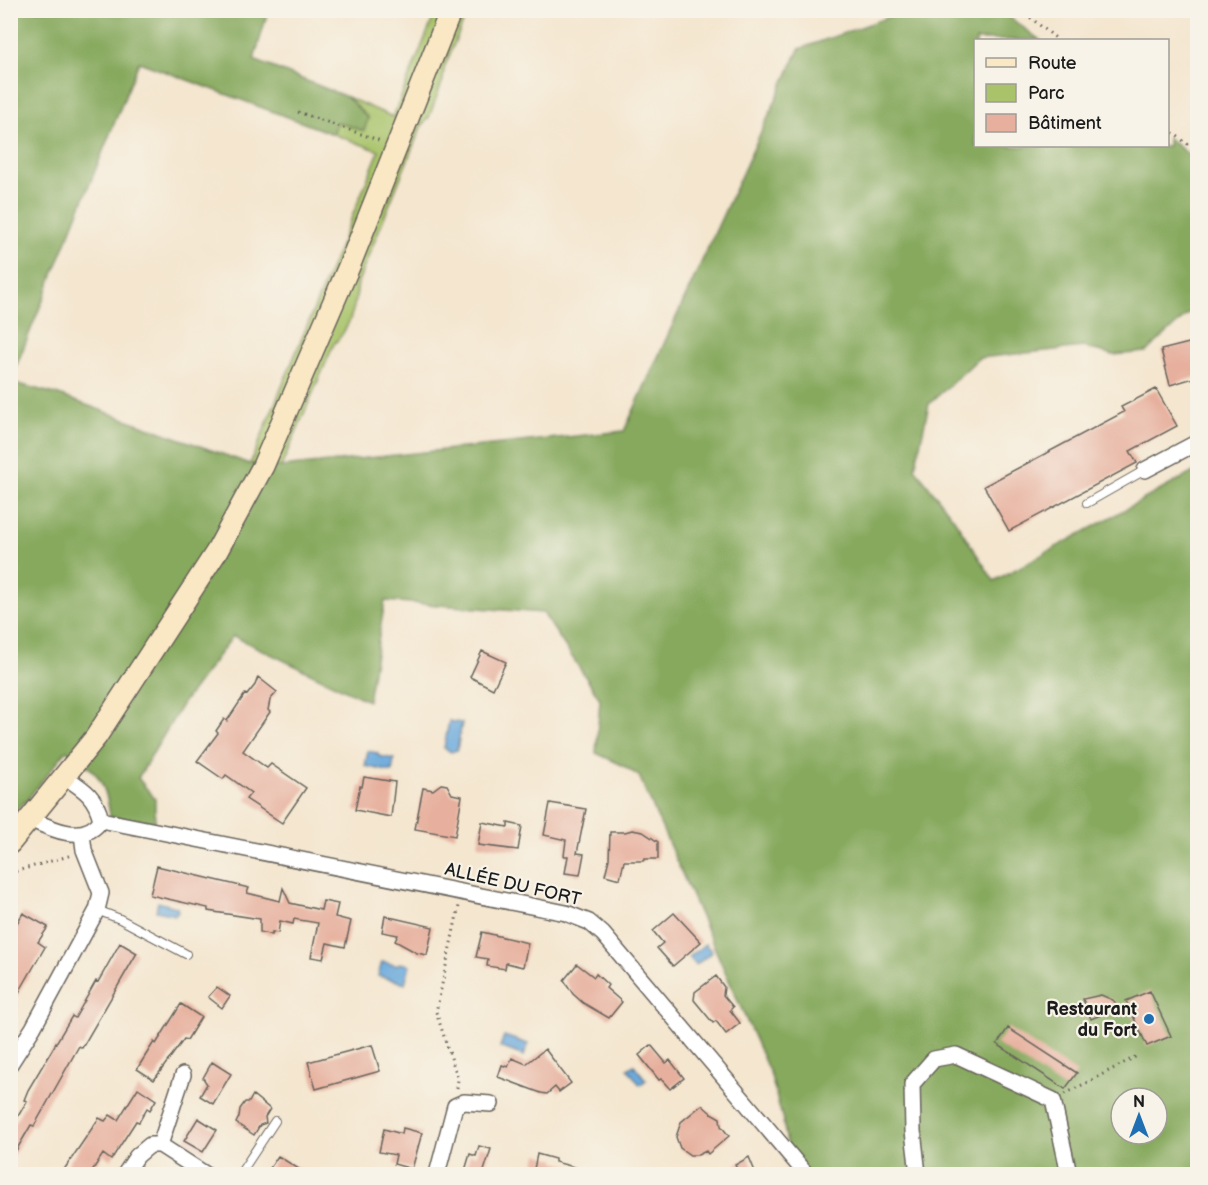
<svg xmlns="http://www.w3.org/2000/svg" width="1208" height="1185" viewBox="0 0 1208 1185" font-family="'Balsamiq Sans',sans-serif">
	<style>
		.green { fill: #a8c369; stroke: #627042; stroke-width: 1.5 }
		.forest { fill: #86a95d; stroke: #51623c; stroke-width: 1.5; fill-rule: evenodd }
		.water { fill: #69a9dc; stroke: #42627c; stroke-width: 1.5 }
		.building { fill: #e7b09e }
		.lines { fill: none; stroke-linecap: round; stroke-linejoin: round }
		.lane-casing { stroke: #68635b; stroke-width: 10 }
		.street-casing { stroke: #68635b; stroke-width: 18 }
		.secondary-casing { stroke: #68635b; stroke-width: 24 }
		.path { stroke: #68635b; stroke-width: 3; stroke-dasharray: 1.5 4.5; stroke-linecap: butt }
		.lane { stroke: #fff; stroke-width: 8 }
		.street { stroke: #fff; stroke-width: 15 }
		.secondary { stroke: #fae7c3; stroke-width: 21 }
		.poi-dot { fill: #1f6fb2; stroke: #f7f3e8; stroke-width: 2 }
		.labels { text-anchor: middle; stroke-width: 4.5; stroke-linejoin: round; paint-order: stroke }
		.street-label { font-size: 18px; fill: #1c1c1c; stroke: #f7f3e8 }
		.poi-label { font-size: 18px; font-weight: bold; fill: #1c1c1c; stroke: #f7f3e8; text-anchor: end }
	</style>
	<rect width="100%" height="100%" fill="#f7f3e8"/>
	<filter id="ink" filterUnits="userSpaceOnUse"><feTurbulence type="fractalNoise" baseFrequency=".0167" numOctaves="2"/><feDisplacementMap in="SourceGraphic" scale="12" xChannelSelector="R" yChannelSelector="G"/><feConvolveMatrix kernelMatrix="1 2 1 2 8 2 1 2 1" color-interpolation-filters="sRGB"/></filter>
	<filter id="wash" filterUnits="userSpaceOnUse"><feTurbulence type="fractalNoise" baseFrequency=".008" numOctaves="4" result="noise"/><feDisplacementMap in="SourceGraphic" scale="24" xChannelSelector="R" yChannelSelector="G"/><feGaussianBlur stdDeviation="1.35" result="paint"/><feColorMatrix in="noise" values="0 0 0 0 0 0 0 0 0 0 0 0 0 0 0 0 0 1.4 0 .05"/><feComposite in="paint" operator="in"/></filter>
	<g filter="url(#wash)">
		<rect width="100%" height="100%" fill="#f4e6cf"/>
		<path class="green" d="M436,11H468L444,68L443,80L429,117L421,127L358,282C356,305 350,329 334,344L281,467L250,464L379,151L333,134L337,122L364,130L368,118L347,97L393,117Z"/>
		<path class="forest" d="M11,10L268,11L254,60L347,97L368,118L364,131L337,122L333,134L139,62L11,379Z
			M895,11H1001L1040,40H976V146H1168V138L1197,161V306L1146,352L1113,355L1083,347L979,358L929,404L915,468L954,519L994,581L1197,470V1174H792L783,1121L771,1076L639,776L622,765L596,753L600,699L543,613L385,601L368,701L233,636L183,703L138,778L155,799V822L110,817C106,779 97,772 67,750L27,800L11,814V382L59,395L250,464L281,467L624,431L799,49L894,15ZM1121,1098H1157V1134H1121Z"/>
		<path class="water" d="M449,721L462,723L457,750L451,752L444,748Z
			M368,751L377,753L379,756L394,759L392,772L365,766Z
			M158,902L177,907L178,912L175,915L156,911Z
			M705,944L712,952L696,965L689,957Z
			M382,962L396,965L400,963L410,965L405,983L378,976Z
			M504,1036L528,1044L524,1056L500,1047Z
			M634,1065L646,1080L640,1085L628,1069Z"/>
		<g id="blocks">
			<path class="building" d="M1197,341V377L1170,385L1161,350Z
				M1156,389L1177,426L1130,451L1137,463L1009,531L984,486L1124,412L1121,407Z
				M482,651L506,662L493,689L470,677Z
				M258,677L277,692L270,700L268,710L270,712L243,751L267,768L271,764L306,788L282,823L246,799L251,793L226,775L223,779L197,761L218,733L216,731L224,719L227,721L245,694L247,695L255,685Z
				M364,777L395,782L391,817L355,810L360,786L362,787Z
				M441,784L447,785L452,794L462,796L455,836L415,829L423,788L433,790Z
				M550,803L586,809L577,853L584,854L580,875L565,873L568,856H564L566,840L544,835Z
				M482,822L508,827V823L522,826L518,850L478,845Z
				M632,830L643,832L658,842V859H645L643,861H624L620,879L605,875L609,859L610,832H625Z
				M157,866L249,888L247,893L280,901L283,888L290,903L321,910L323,901L338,904L335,917L351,921L345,947L327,943L323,959L311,957L318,923L294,919L293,924L280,921L278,933L272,932V935L260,932V919L208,911V908L150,895Z
				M23,913L48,927L38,942L45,947L10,1008V926L14,928Z
				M674,913L701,942L673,966L657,948L663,943L653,931Z
				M385,916L433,927L427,955L417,953L395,941L398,935L382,932Z
				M482,932L528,943L523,967L506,963L505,969L487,966L488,959L476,957Z
				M120,943L137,953L82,1048L79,1046L34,1126L31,1125L10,1161V1130L27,1101L24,1100L28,1090L72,1016L75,1018L96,981L98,982Z
				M577,964L594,977L596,974L608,985L606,988L622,1002L609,1018L583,1003L573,994L564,980Z
				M716,976L724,987L723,995L733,1007L730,1010L740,1023L726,1034L716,1021L713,1023L694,1000L695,992Z
				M217,987L230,996L222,1008L208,997Z
				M1150,991L1171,1036L1147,1046L1126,1001Z
				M1101,995L1113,1000L1119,1007L1091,1019L1083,999Z
				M181,1004L201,1017L187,1040L184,1039L154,1080L137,1069L154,1042L156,1044Z
				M1008,1028L1077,1073L1065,1089L997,1044Z
				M372,1045L380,1071L316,1089L308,1062Z
				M651,1045L666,1063L670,1060L684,1078L670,1089L661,1079L659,1080L639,1055Z
				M545,1049L571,1083L559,1092L555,1087L547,1094L541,1093L498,1077L502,1065L508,1067L512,1058L526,1064Z
				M212,1062L231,1074L213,1104L200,1096L207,1084L203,1078Z
				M138,1088L156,1100L150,1110L147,1108L139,1122L136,1121L111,1160L103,1154L90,1174H61L99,1118L105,1121L110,1115L118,1120Z
				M253,1095L270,1109L265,1117L266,1123L260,1125L254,1135L236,1123L239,1117L240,1109L245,1102H249Z
				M702,1105L711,1113L720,1118L721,1126L729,1136L708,1154L706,1151L698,1155H690L680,1148L676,1137L681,1122Z
				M198,1118L217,1130L203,1152L184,1141Z
				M403,1128L422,1133L412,1169L394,1164L396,1155L379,1152L384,1129L402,1134Z
				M479,1146L491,1149L483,1174H464L470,1154L476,1156Z
				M537,1154L555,1159V1162L586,1170V1174H533Z
				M278,1156L307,1174H266Z
				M749,1157L756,1174H740L735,1165Z"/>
		</g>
	</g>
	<g filter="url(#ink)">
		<use href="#blocks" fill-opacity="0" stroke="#68635b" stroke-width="1.5"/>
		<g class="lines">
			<defs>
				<path id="lane" d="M1087,503L1145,470
					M97,910L120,919L186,954
					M240,1174L275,1121"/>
				<path id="street" d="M1145,470L1198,442
					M30,819C51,829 85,845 101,820C96,797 85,790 65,777
					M101,820L566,913L589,922L603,934L806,1174
					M10,1064L33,1028L97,910L101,893L84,850L82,834
					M160,1145L205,1174
					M125,1174L137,1156L150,1145H160L183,1075
					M437,1174L455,1106L464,1102L491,1104
					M918,1174L913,1131L912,1084L934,1059L956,1055L1053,1100L1069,1174"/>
				<path id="secondary" d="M10,843L96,737L217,551L263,466L350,264L451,10"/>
			</defs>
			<use href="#lane" class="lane-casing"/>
			<use href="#street" class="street-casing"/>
			<use href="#secondary" class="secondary-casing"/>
			<path class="path" d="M1021,10L1058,40
				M298,112L381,141
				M1168,129L1198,152
				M10,873L72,855
				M457,1088L458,1079L436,1012L459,906
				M1065,1094L1139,1055"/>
			<use href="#lane" class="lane"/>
			<use href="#street" class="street"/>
			<use href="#secondary" class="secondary"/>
		</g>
	</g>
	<circle class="poi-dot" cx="1149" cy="1019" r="6"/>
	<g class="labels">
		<g class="street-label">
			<text transform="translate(513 884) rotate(13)" y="6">ALLÉE DU FORT</text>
		</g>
		<g class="poi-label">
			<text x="1137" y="1015">Restaurant<tspan x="1137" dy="21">du Fort</tspan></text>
		</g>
	</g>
	<rect width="1208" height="1185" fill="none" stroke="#f7f3e8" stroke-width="36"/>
	<rect x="974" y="39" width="195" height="108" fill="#f7f3e8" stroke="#9f9d96" stroke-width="1.5"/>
	<rect x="986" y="58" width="30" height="9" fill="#fae7c3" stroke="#9f9d96" stroke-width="1.5"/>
	<text x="1028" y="69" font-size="18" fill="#1c1c1c">Route</text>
	<rect x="986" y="84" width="30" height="18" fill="#a8c369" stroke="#9f9d96" stroke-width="1.5"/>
	<text x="1028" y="99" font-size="18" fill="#1c1c1c">Parc</text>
	<rect x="986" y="114" width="30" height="18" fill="#e7b09e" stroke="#9f9d96" stroke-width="1.5"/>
	<text x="1028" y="129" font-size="18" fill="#1c1c1c">Bâtiment</text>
	<g transform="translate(1139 1116)"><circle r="28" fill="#f7f3e8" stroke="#9f9d96" stroke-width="1.5"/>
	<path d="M0-4.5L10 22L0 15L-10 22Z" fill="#1f6fb2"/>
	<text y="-9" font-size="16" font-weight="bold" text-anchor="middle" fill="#1c1c1c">N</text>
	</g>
</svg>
